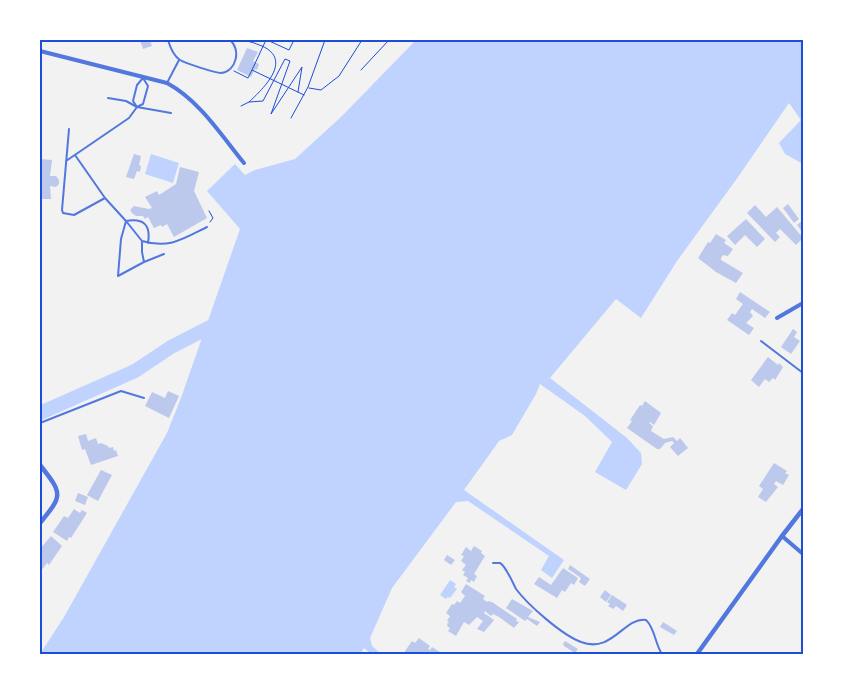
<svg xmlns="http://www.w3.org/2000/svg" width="843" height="694" viewBox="0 0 843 694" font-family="Arial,sans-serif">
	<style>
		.water { fill: #bfd3fe }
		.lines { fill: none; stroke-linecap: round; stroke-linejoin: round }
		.river { stroke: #bfd3fe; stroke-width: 14 }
		.building { fill: #bdc9ec }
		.path { stroke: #1d4ed8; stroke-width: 1 }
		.service { stroke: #5277de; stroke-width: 2 }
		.minor { stroke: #5277de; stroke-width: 4 }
		.tertiary { stroke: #5277de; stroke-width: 4.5 }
		.neatline { fill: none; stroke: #1d4ed8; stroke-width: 2 }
	</style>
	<rect width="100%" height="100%" fill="#f2f2f2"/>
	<path class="water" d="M416,40H803V164L785,154L779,143L801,120L789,103L738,177L677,261L641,318L616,299L550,378L627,438L641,453L642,464L626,490L595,472L612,442L585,416L540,384L536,394L512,435L499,441L464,490L564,560L552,578L541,570L549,556L468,501L456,502L392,588L370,638L372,646L381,654H371L364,648L360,654H40L64,617L167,433L181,398L240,229L207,191L235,164L245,175L255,170L295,159L341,117Z
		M151,154L179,163L173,183L145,174Z
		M450,580L456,584L454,587L457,589L450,598L448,597L446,599L440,595Z"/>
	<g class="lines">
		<path class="river" d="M40,413L135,371L171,347L216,324H220"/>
	</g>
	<path class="building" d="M140,40H150L152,46L143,49Z
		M247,48L258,52L253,61L259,64L257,70L255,69L251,77L237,70Z
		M134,154L141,156L139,165L141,166L140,172L137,171L134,179L126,177Z
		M40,159L52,160L50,176H56L59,180V184L56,187L50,186L51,199H40Z
		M180,167L199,172L194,191L207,218L174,237L167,224L162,227L161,225L154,228L148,217L145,219L143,216H136L132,213L130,210L134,206L149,209L152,208L145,197L157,191L159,195L176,184Z
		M788,204L799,219L794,223L783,208Z
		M755,205L766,217L777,207L803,238L796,245L780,229L776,233L780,237L775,242L747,213Z
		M746,219L765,239L757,247L745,235L735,245L727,236Z
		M803,220V233L797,225Z
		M716,234L726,240L724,243L733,249L728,256L723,255L721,258V260L743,273L736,283L716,272L698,258L708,242L710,243Z
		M740,292L770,312L765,318L752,309L750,312L753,316L746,323L754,328L749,335L727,320L732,313L735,315L743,304L736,299Z
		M793,329L797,332L794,337L800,341L791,354L781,347Z
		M768,357L778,365L779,363L783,367L775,380L773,378L769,382L765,379L759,387L751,380Z
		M168,391L179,396L169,418L145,406L152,392L165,398Z
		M645,401L661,413L654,425L650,422L649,423L653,426L651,431L664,439L673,437L677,441L680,438L688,448L678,456L670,447L674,443L672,441L665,443L660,449H657L627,428L632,421L630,420L640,405L642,406Z
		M86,434L88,441L96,438L98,444L101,443L108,446L109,448L113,447L114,451L116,450L118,456L91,465L85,449L82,450L78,436Z
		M774,463L787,471L785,473L789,475L783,485L776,481L774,484L778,487L766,502L758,497L763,489L759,486Z
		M101,470L112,475L98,501L87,495Z
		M78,493L88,497L85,505L75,501Z
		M74,509L80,513L82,510L87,513L71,538L69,537L67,541L53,532L64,516L68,518Z
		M51,536L62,546L49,565L47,563L40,572V549Z
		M474,546L482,551L481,553L485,556L474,574L477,576L474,582L471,580L470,583L466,581L468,578L463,575L465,572L462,570L466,565L461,561L464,556L461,555L466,547L471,551Z
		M447,555L455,560L451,565L444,560Z
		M570,565L590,579L585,586L579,582L581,578L568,569Z
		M563,568L578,578L574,585L571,583L565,592L562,590L557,598L534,584L539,577L551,585Z
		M466,584L485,596L483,599L487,602L488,601L492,602L517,619L516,621L519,622L514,628L499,617L493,614L491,616L485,611L484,613L494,620L484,632L477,629L483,621L477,617L469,625L464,622L456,636L448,631L450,628L448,627L447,624L449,622L447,621L450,616L446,613L452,604L454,605L457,601L460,603L465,596L461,592Z
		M605,590L611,595L606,602L600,597Z
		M612,595L627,605L623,611L616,606L613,609L608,606L610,604L607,602Z
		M512,599L533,611L528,617L540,622L537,626L527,619L525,621L506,608Z
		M663,622L677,631L674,635L660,627Z
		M419,638L430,646L428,649L430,650L432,647L443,654H403L412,641L415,643Z
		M565,641L578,649L575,653L564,646L563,644Z"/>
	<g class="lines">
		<path class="path" d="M267,40L289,50L294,40
			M239,41C248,40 254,43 262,46C293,60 264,88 249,102
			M252,70L266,40
			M361,70L389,40
			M234,71L248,78L252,70L304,95
			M309,88L321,90L339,76L362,40
			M241,106L249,102L263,101L285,59L290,61L271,114L302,67L298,92
			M291,118L308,87L325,40
			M209,211L213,218L210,222"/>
		<path class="service" d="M168,40C170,47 174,56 180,60C185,63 215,73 221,73C237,71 241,49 230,40
			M143,78L148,86L143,104L137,107L133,101L137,85Z
			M167,83L179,60
			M108,98L126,101L137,107L171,113
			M69,129L62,210L63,213L74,215L105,198L126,221L121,239L118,276L144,262L142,252V241C169,249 183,239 207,227
			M75,155L105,198
			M66,161L129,118L137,107
			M142,241L126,221C144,218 151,225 148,243
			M144,262L164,254
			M761,341L803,373
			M40,423L121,391L144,398
			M493,563C493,563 500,563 500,563C505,565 513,583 516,589C528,605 562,635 581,642C612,654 624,617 646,620C655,628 655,644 662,654"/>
		<path class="minor" d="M40,51L167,83C200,101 221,135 244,163
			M777,318L803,303
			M782,536L803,554"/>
		<path class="tertiary" d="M40,465C63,494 63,495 40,523
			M697,654L782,536L803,509"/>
	</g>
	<rect width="843" height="694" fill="none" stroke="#ffffff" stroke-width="82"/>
	<rect x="41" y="41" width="761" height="612" class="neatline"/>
</svg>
